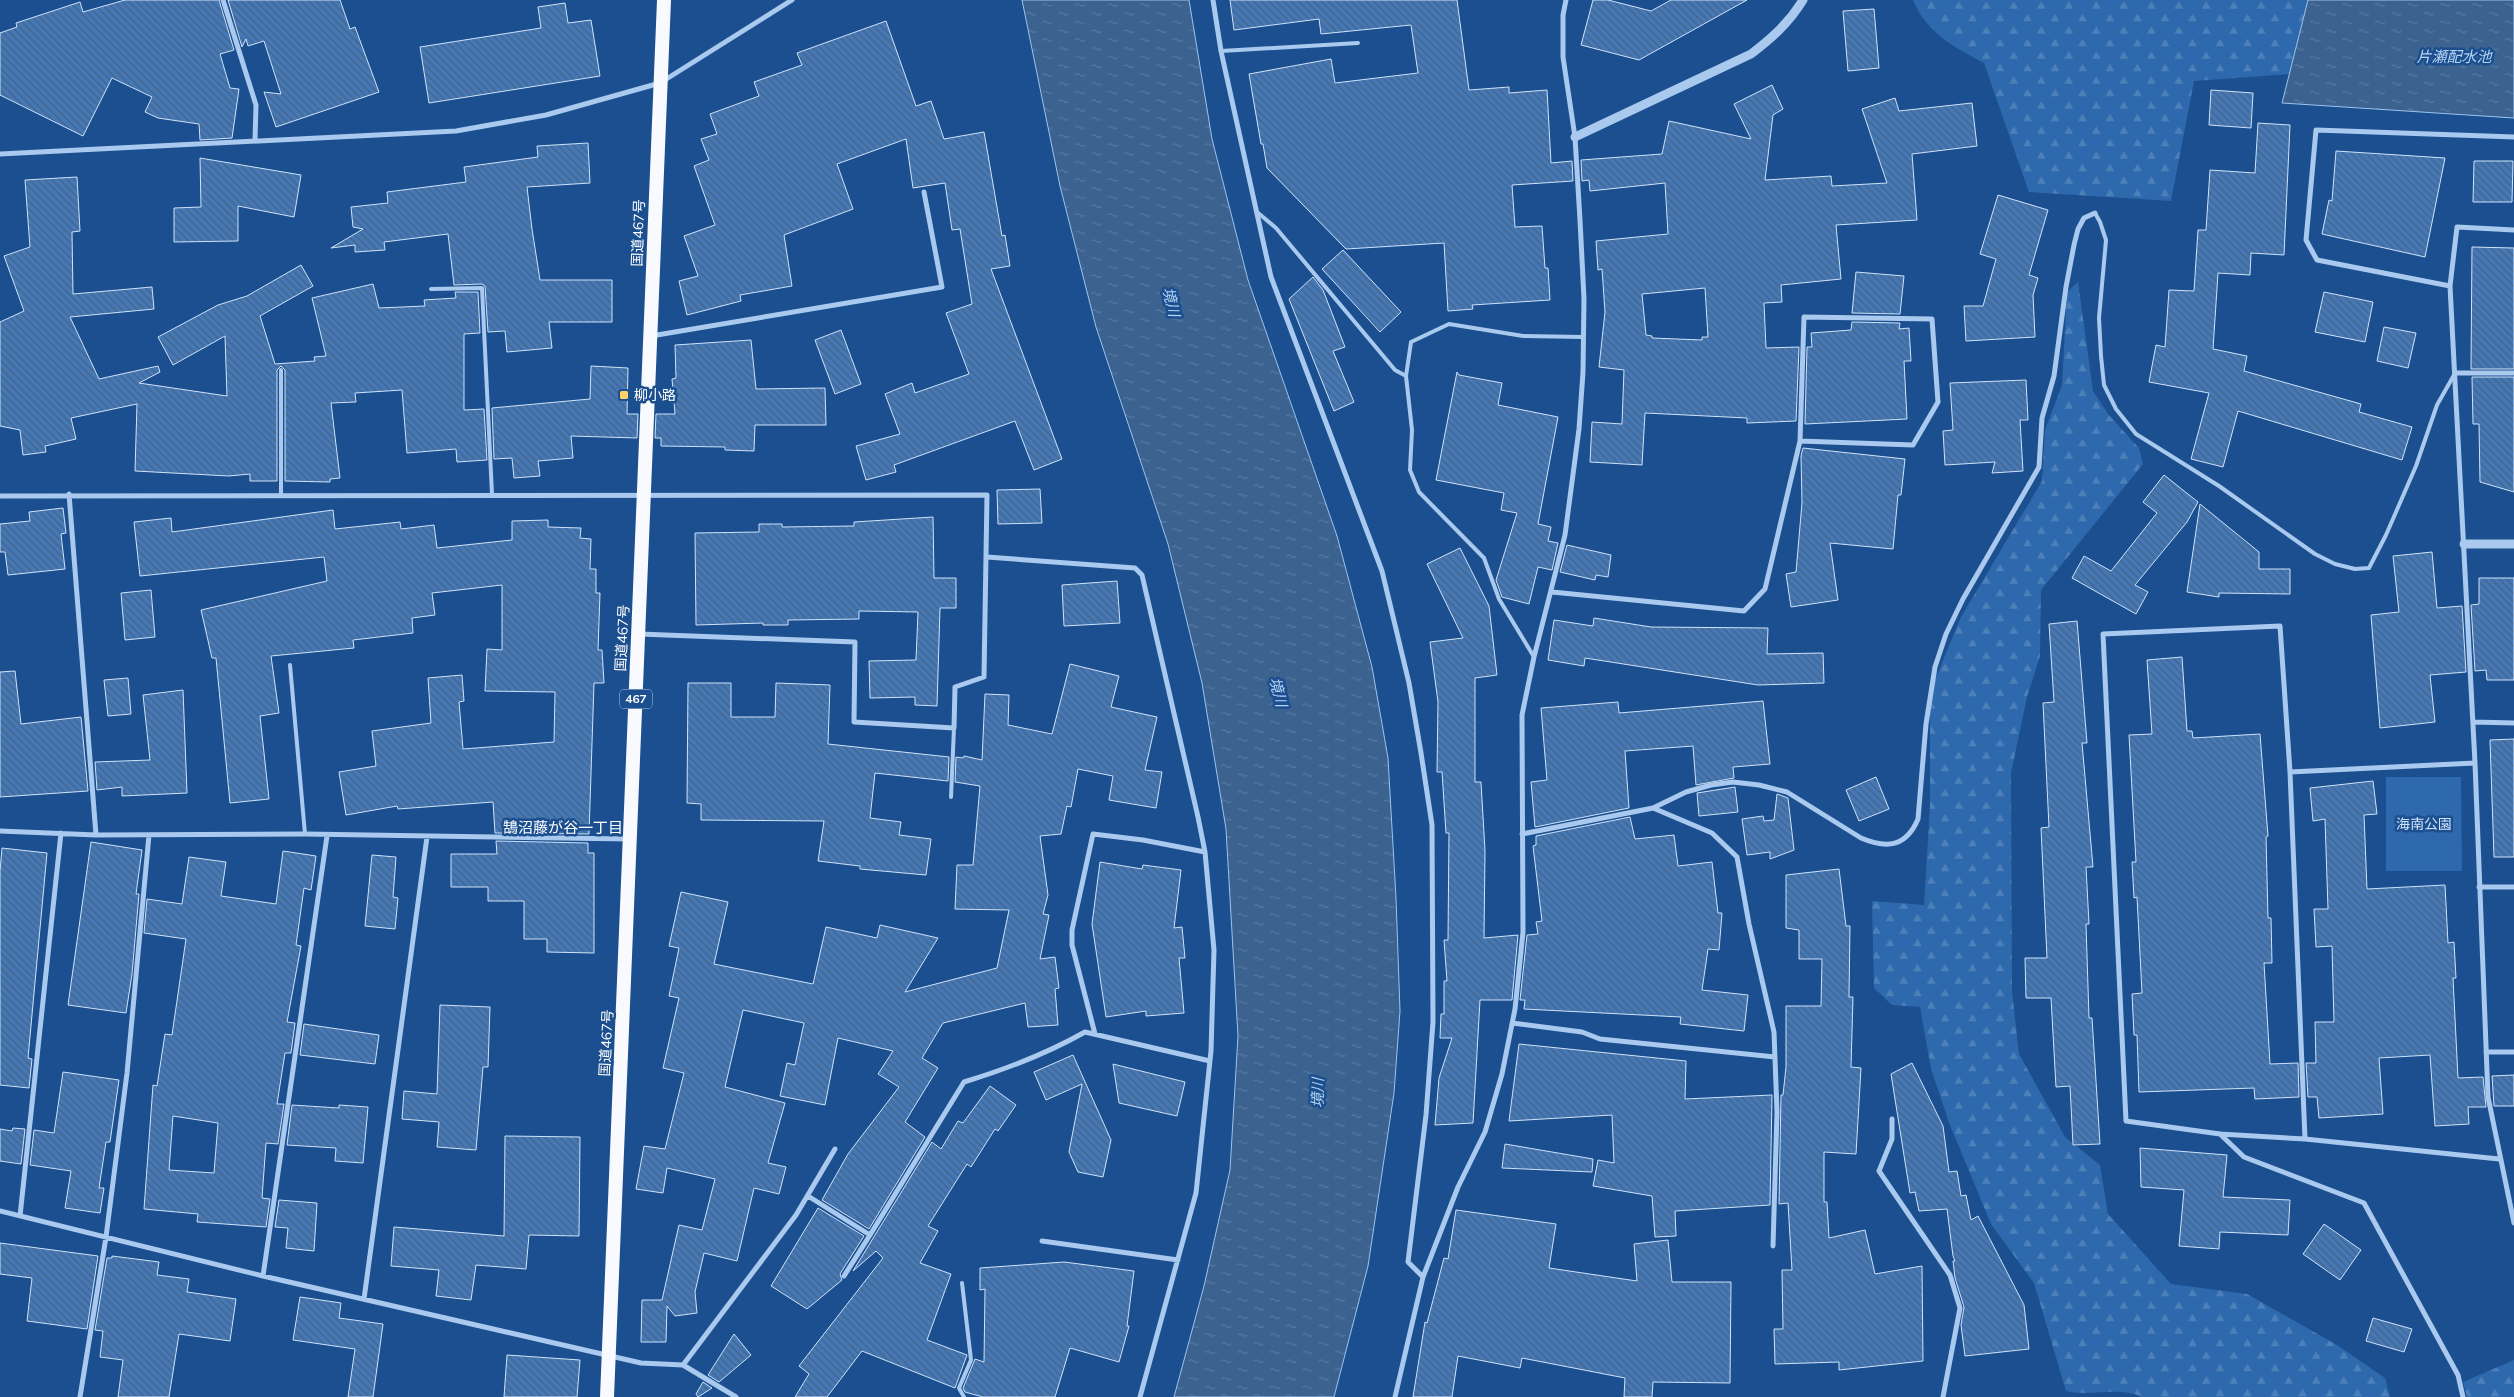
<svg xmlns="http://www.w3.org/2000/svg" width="2514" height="1397" viewBox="0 0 2514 1397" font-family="Mulish,'Noto Sans JP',sans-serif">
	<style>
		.green { fill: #2e69ad }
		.forest { fill: url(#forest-firs) }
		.water { fill: url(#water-ripples); stroke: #9cc4f0 }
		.building { fill: url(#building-back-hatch); stroke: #cfe3fa; fill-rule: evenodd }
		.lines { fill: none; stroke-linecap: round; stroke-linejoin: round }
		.service { stroke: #a9c9ee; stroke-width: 4 }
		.minor { stroke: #a9c9ee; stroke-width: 5 }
		.tertiary { stroke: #a9c9ee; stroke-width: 9 }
		.trunk { stroke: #f8faff; stroke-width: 14 }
		.poi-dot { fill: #ffd166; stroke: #1b4f8f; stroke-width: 2 }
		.labels { text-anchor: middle; stroke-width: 5; stroke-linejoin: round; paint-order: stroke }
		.shield { fill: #1b4f8f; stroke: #bbcadd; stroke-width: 1 }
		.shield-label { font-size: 12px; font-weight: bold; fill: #fff }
		.street-label { font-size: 14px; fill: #fff; stroke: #1b4f8f }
		.poi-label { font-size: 14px; fill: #fff; stroke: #1b4f8f; text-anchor: start }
		.park-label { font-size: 14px; fill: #cfe3fa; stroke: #1b4f8f }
		.water-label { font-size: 15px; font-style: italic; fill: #b5d3f5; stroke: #1b4f8f }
		.neighbourhood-label { font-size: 15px; fill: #fff; stroke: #1b4f8f }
	</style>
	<defs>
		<pattern id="forest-firs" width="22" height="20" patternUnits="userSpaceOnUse" patternTransform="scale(1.25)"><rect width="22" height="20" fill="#2e69ad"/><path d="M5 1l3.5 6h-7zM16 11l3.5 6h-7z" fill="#4d80b9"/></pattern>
		<pattern id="water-ripples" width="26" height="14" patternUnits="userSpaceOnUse" patternTransform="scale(1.25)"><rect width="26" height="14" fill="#3c6290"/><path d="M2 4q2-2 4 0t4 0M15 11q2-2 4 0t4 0" fill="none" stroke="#597aa1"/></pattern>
		<pattern id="building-back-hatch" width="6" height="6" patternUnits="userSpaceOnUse" patternTransform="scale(1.25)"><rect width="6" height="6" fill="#4478b7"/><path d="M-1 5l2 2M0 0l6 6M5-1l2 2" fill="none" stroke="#486282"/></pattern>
	</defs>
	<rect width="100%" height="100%" fill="#1b4f8f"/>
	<path class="green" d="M2386,777H2461L2462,871H2386Z"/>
	<path class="forest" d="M1913,0H2322L2305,73L2194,81L2171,201L2029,192L1984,63C1955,48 1926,32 1913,0Z
		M2078,282L2093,391L2108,414L2139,448L2143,464L2041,590L2040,656L2027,697L2011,773L2012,991L2019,1054L2065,1137L2100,1165L2108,1214L2171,1284L2247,1294L2337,1345L2385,1378L2390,1397H2142C2118,1386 2090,1397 2066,1391L2034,1283L1991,1224L1950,1125L1931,1069L1920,1007L1892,1005L1874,988L1872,901L1924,905L1930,806V692L1961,617L2042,481L2045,430L2062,385L2067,292Z
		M2514,1360V1397H2467L2463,1382Z"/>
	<path class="water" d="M1022,0H1189L1212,139L1248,280L1337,536L1372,667L1388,758L1396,898L1400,1011L1394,1093L1368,1266L1334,1397H1174L1204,1286L1230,1170L1238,1036L1226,829L1202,683L1168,544L1096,327L1060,186Z
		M2308,0H2514V118L2282,103Z"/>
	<path class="building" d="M125,0H219L234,50L220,54L230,88L239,89L232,138L200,140L199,124L158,118L145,112L152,97L112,78L83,136L0,95V33L17,27L16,23L80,2L83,12Z
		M228,0H340L350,29L355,27L379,92L276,127L264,92L281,94L264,41L248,46L246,39L242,47Z
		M1230,0H1457L1469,90L1509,87V93L1547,90L1551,163L1572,161L1573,181L1512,185L1515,227L1542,226L1545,268H1548L1550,300L1472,305L1473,309L1448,311L1444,243L1346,249L1267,168L1263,144H1261L1249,74L1331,59L1335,83L1418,73L1411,25L1321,34L1319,19L1234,30Z
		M1593,0H1608L1651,11L1671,0H1747L1639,60L1581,45Z
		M565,3L568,23L591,20L600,76L429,103L420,47L541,28L538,7Z
		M1874,9L1879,68L1848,71L1843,11Z
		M886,21L916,106L931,101L944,139L984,132L1002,236L1005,235L1010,266L991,269L1062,459L1034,470L1015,421L894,465L896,472L866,480L856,446L900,434L885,394L912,383L915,393L969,374L946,313L972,304L960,229L952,230L945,183L913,188L906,139L837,164L853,209L784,235L792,286L740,295L741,301L687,315L679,281L698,276L684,236L715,225L694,166L709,160L701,139L717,134L710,114L759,96L754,82L802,65L797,53Z
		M1772,85L1783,109L1773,115L1765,180L1831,176L1832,186L1887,183L1862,109L1895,98L1899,111L1972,103L1977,146L1912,154L1917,220L1836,225L1841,279L1781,285L1782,302L1764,303L1766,348L1799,347L1796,421L1747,423V418L1645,413L1642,465L1590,462L1592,422L1622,424L1624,370L1599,367L1605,312L1602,269L1598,270L1596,241L1668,234L1665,183L1590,191L1589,180L1582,181L1581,160L1662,154L1669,121L1751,139L1734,104ZM1705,288L1708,337H1702V340L1652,338V336L1646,335L1642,294Z
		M2211,90L2253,93L2251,128L2209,125Z
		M2258,123L2290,125L2284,255L2251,253L2250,275L2218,273L2213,349L2247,356L2244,371L2361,404L2359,412L2412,427L2402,460L2238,411L2223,467L2191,459L2209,393L2149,382L2156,345L2165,347L2169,290L2194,291L2198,230H2206L2210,170L2255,173Z
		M588,143L590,183L527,187L532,229L540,280H612V322H549L552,348L507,352L505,331L488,332L485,286L482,284L454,285L448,234L384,242L385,250L355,252V245L331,248L363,229L353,227L351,207L388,203L387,192L466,182L464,167L538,157L537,146Z
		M2336,151L2445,158L2425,257L2322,234L2329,200L2332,201Z
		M200,158L301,175L294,217L238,206V241L174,242V208L201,207Z
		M2474,161H2513L2512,202H2473Z
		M77,177L80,231L72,232L73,294L152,287L154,309L70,317L99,379L158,366L160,372L139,383L227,396L225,336L173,365L158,337L218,305L247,296L301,265L313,286L260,316L275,364L315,361L314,357L326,356L312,298L373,284L379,308L425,306L424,300L456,298L455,292H478L480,333L464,334V410L484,409L487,460L457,462L456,449L407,453L402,390L355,393L356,402L331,403L340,478L330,479V482L285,481V370L281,366L277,370V481H250V474L229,476L135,471L137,404L71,418L76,439L45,446L46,452L23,455L20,430L0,426V322L24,311L4,256L30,247L25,180Z
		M1998,195L2048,210L2029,275L2038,278L2033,295L2035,337L1966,341L1964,306H1983L1996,259L1980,254Z
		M2472,247L2514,248V369H2471Z
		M1343,250L1401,312L1380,332L1322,269Z
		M1856,272L1904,276L1900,314L1852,313Z
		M1313,277L1323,290L1345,347L1333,351L1354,402L1334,411L1289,299Z
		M2324,292L2373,302L2365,342L2315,332Z
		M1852,322L1900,323L1899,329L1909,328L1911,361H1904L1907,419L1805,424L1807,347H1812L1811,333L1851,330Z
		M2384,327L2416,333L2408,368L2377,361Z
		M841,330L861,384L835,394L815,340Z
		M751,340L756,389L825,388L826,425H755L754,451L725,450V447L661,446V438H655L656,414H675L672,379L676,378L675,345Z
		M591,366L628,368L627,414H638L637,438L571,436L573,458L538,461L540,476L514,478L512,458L494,459L492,408L590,399Z
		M1457,372L1459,375L1502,383L1498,405L1558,417L1538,524L1551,527L1548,541L1558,543L1552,570L1538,567L1529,604L1502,597L1496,580L1517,513L1501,510L1504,493L1436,480Z
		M2472,377H2514V492L2480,482L2479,424H2473Z
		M2026,380L2028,420H2020L2023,471L1992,473L1995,462L1945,465L1943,431L1953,430L1950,383Z
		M1803,448L1905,459L1901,495H1898L1893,549L1830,543L1838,600L1791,607L1786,574L1796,572L1802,503L1801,456Z
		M2164,475L2198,502L2187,522L2135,585L2148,592L2136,614L2072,578L2084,556L2111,571L2157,513L2143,502Z
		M1040,489L1042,523L998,524L997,490Z
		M2200,504L2259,552V569H2290V594L2219,593V597L2187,592Z
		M63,508L66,533L61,534L65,569L8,575L5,552H0V524L30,521L29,512Z
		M333,510L335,529L400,522L401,529L434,525L437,548L512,540V521L548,520V527L581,528L580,538L591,539L590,569H596V593H600L598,650H602L604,683H594L589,834L495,833L493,802L398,809L397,806L346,815L339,772L376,766L372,731L431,723L428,678L462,675L464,701L459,702L463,749L554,742L555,692L485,691L487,649L502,650V585L432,593L435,615L412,618L413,633L353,640L354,648L271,656L279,713L260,716L269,799L230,803L216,658H212L201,610L327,581L324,557L140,576L134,522L171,518L172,532Z
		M933,517L934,578H956V608H940L937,706L915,705V697L870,698L869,661L916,660L918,612L859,611V619L788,620V625H763V623L696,625L695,533L759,532V524H782V527L854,526V522Z
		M1567,545L1611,555L1608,577L1596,575L1595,580L1560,572Z
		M1460,548L1489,606L1497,675L1475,678V782H1481L1485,851L1484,938L1518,935L1512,1000H1480L1473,1123L1435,1125L1439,1078L1452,1038H1440L1441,1014H1444V981H1447L1444,940H1448L1449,833H1446L1442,772H1437L1438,702L1430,642L1463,638L1427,564Z
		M2432,552L2437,608L2462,606L2466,672L2430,675L2435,722L2380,728L2371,615L2399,612L2393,556Z
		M2479,578H2514V680H2487L2486,670L2475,671L2471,605L2479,604Z
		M1117,581L1120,623L1064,626L1062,585Z
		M151,590L155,637L125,640L121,593Z
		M1594,618L1651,627L1768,628L1767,654L1823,653L1824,683L1758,685L1585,658L1584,666L1548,660L1554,620L1593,626Z
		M2077,621L2087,743H2082L2093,867H2086L2089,924H2086L2089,1018H2092L2100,1144L2073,1145L2070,1086L2056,1087L2051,998H2026L2025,958H2047L2041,828L2049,827L2043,703L2054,702L2049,624Z
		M2182,657L2187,731H2192L2193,738L2260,734L2268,836L2266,837L2268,918H2271L2272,963H2264L2270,1064L2298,1063L2299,1097L2255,1099L2254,1088L2139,1092L2137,1035H2134L2132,994L2142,993L2137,897L2134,898L2132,862H2136L2129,735L2152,734L2147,660Z
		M1070,664L1119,676L1111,707L1157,717L1145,770L1162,772L1156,808L1109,800L1113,776L1078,769L1071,807L1067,806L1061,834L1040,836L1048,895L1043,914L1049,915L1040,959L1055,957L1059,988L1055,989L1058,1025L1028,1027L1025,1003L943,1023L922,1058L938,1068L905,1122L925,1137L869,1229L822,1200L848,1154L899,1087L878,1074L893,1051L838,1038L825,1105L780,1096L787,1063L795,1065L804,1023L743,1010L725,1087L785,1103L768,1163L786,1167L779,1194L754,1188L737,1261L704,1253L695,1292L697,1313L675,1316L667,1306L666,1342H641L642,1300H662L679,1225L702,1230L715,1179L667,1168L663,1193L636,1189L644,1146L665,1149L684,1073L663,1068L679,998L669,996L679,948L669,946L681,892L728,902L714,964L813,984L826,927L877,938L880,925L938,938L905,992L997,968L1009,910L955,909L957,865H973L980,786L955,782L956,757L963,758L964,756L982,760L985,694L1009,695L1008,725L1052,734Z
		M15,671L21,724L81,717L88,791L0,797V672Z
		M128,678L131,714L108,716L104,680Z
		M688,683H731V717H775L776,683L830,685L828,744L949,757L948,781L875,773L870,818L901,822L899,835L931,839L926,875L860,869V866L818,861L824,821L701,820V804L687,803Z
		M183,690L187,793L122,796V787L97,790L95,762L150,760L143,695Z
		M1763,701L1770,764L1733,767L1734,778L1696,785L1693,746L1625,751L1629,808L1535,827L1531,782L1547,780L1541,708L1618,702L1619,713Z
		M2514,739V857H2494L2490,740Z
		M1876,777L1889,809L1859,821L1846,790Z
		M2373,781L2377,814L2364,815L2367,889L2445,885L2448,943L2454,942L2456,978H2453L2458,1078L2483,1077L2486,1107H2468L2469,1124L2435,1126L2430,1055L2379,1058L2383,1114L2319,1118L2317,1097H2308L2306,1063H2316L2315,1022H2334L2332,946L2316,947L2314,909H2328L2325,819L2313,821L2310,788Z
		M1735,787L1738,812L1699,816L1697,793Z
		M1777,794L1788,798L1794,850L1770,859V852L1747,855L1742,819L1763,816L1764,821L1774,820Z
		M1630,817L1635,839L1674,835L1678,866L1712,862L1718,913H1722L1719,950L1708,949L1702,990L1748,995L1744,1031L1680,1024L1681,1017L1524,1009L1525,1000H1520L1527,935L1538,934L1536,922L1542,921L1533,846L1536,845V836Z
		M496,841L588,843V853H594V953L547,952V939H524V901H488V887H451V854H497Z
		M91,842L142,850L136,894H139L132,974L126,1013L68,1005Z
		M2,848L47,853L28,1058L32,1059L29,1088L0,1085V871Z
		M283,851L316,856L311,890L304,888L296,945L301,946L287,1022L295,1023L291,1053H285L277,1104H284L278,1144L266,1143L262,1198L270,1199L266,1227L197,1222L198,1214L144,1209L153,1085L157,1086L165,1034L172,1035L186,939L144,933L147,899L182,904L189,857L226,862L221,896L276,904ZM173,1116L218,1123L214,1173L169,1170Z
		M372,855L396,857L393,897L398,898L395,929L365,926Z
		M1100,862L1142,869L1143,865L1181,870L1174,928L1182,927L1185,958H1179L1184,1013L1146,1016V1011L1106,1017L1092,924Z
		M1839,869L1846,926H1850L1849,997H1853L1851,1067L1861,1068L1856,1154L1824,1152V1202H1827L1829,1238L1865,1230L1875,1274L1922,1266L1923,1361L1839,1370V1362L1775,1364L1774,1329H1783L1782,1270H1792L1788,1203L1779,1204L1781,1095H1783L1786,1067V1006H1821L1822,959H1799V930L1786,928V875Z
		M440,1005L490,1007L488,1067H483L476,1150L437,1147L439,1122L402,1119L404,1091L437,1094Z
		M304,1024L379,1035L375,1064L300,1055Z
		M1519,1044L1686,1061L1685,1099L1772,1095L1770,1205L1675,1211L1676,1236L1655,1237L1652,1196L1593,1186L1598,1160L1614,1163L1612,1115L1509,1121Z
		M1073,1055L1111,1140L1103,1177L1078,1172L1069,1152L1082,1084L1046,1100L1034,1072Z
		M1912,1063L1943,1126L1949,1172L1957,1171L1961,1196L1966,1195L1971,1220L1978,1216L2024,1305L2029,1349L1965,1356L1961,1325L1964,1307L1955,1278L1953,1261H1955L1953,1256L1947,1209L1919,1211L1915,1192L1910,1193L1891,1074Z
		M1113,1064L1185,1082L1177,1116L1119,1103Z
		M63,1072L119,1080L110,1142H106L99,1188H104L100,1213L65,1208L71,1171L30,1165L34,1130L54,1133Z
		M2514,1075V1106H2494L2492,1076Z
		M990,1086L1016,1105L998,1131L995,1129L971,1167L967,1164L928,1226L938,1231L920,1263L951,1274L927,1340L967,1355L955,1388L862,1351L827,1397H795L809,1374L799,1366L883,1258L876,1251L853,1271L932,1142L941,1149L958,1121L963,1123Z
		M292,1105L339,1108V1105L368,1107L363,1163L335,1161L336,1148L287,1145Z
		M13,1128L25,1129L21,1164L0,1161V1129L12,1131Z
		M505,1136L580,1137L579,1236L529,1235L526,1269L476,1265L471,1300L436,1296L439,1270L391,1266L394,1227L504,1236Z
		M1505,1144L1593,1159L1592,1172L1502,1168Z
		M2140,1148L2227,1155L2223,1197L2290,1200L2288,1235L2220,1232L2219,1249L2179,1246L2184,1190L2141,1187Z
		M279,1200L317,1203L314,1251L286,1248L288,1228L275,1227Z
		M818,1208L864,1236L840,1274L842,1280L807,1309L771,1286Z
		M1456,1210L1556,1224L1549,1268L1637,1281L1634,1244L1668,1240L1672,1282H1731L1730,1383L1653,1382L1652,1397H1624L1625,1378L1522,1358L1520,1368L1458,1356L1452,1397H1413L1425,1322L1427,1323L1444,1258L1448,1259Z
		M2324,1224L2361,1250L2340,1280L2303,1254Z
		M0,1243L98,1256L87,1329L27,1321L32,1278L0,1274Z
		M112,1256L159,1262L157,1275L189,1279L187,1292L236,1299L230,1341L179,1334L169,1397H118L123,1360L100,1357L103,1331L95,1330L107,1258H112Z
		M1064,1262L1134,1271L1127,1326H1129L1119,1362L1070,1348L1055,1397H983L965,1392L963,1388L975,1359L984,1362L985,1289L980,1290V1268Z
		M300,1297L341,1303L339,1318L383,1324L373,1397H348L355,1349L293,1340Z
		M2373,1318L2412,1329L2404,1352L2366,1341Z
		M734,1334L751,1355L719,1382L708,1375Z
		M507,1355L580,1360L577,1397H504Z
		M703,1382L712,1388L698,1397L696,1394Z"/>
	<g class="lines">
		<path class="service" d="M1221,51L1358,43
			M1257,212L1276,228L1395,370L1406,376
			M2095,213L2100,222L2106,240L2099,318L2101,356L2104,385L2116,409L2136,434L2219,486L2315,554L2335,564L2355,569L2369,568L2386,535L2416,466L2437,405L2454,375
			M431,289L482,288L492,494
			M281,370V494
			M1534,657L1499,599L1484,558L1419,492L1410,470L1412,430L1406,376L1411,342L1449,324L1523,336L1583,337
			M290,665L305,834
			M951,797L954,728
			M962,1283L971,1360L959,1388L964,1397"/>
		<path class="minor" d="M223,0L256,105L255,140
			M1213,0L1221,51L1271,277L1382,571L1409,683L1421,753L1432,825L1433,1022L1426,1115L1408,1262L1423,1277
			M0,154L456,131L546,115L660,83L792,0
			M2514,230L2457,227L2450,286L2475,763L2488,1097L2514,1223
			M2450,286L2317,260L2306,240L2316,130L2514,137
			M651,336L942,287L924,192
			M2455,373H2514
			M69,494L96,835
			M0,496L987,495L984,677L955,687L954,728L854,722L855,642L639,634
			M987,557L1135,568L1142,575L1198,817L1205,852L1214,950L1211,1051L1196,1193L1140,1397
			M1552,592L1744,611L1765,589L1800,441L1804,317L1932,319L1938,402L1913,445L1800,441
			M2473,722L2514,723
			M2290,772L2475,763
			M1653,808L1712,833L1737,857L1749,924L1774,1032L1777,1112L1773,1246
			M0,831L96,835L305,834L629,839
			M1522,834L1653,808L1686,792L1711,785L1733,782L1759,785L1787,792L1861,838C1887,849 1906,847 1918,819L1926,724L1935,667L1946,634L1963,599L2039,467L2042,418L2054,376L2066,287L2074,245L2078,229L2084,218L2095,213
			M2479,887H2514
			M1512,1023L1582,1032L1600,1039L1775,1057
			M1095,1034L1072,945V930L1093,834L1143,840L1205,852
			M2486,1052H2514
			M1892,1119V1139L1879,1171L1950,1275L1960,1308L1943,1397
			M2220,1134L2244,1157L2364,1203L2458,1375L2463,1397
			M2305,1139L2290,772L2280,626L2103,634L2126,1121L2220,1134L2305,1139L2499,1159
			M808,1196L870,1235L964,1082C1007,1069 1046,1054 1085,1032L1210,1061
			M0,1211L263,1276L641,1363L683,1365L736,1397
			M20,1216L61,833
			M1042,1241L1178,1260
			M263,1276L327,836
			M844,1276L870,1235
			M364,1299L427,837
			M683,1365L796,1215L835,1149
			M80,1397L106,1237L127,1073L149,835
			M1395,1397L1423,1277L1458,1187L1485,1132L1502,1074L1515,1009L1523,932L1522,715L1534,657L1565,535L1579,429L1583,372L1584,299L1580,220L1575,137L1563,57V15L1566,0"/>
		<path class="tertiary" d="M1575,137L1751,54C1772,38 1789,23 1803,0
			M2464,544H2514"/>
		<path class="trunk" d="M607,1397L664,0"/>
	</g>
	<rect class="poi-dot" x="619" y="390" width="10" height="10" rx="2.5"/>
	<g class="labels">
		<rect class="shield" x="620" y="689.5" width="32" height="19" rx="4"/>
		<g class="shield-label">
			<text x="636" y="703">467</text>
		</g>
		<g class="street-label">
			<text transform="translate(638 233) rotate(-88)" y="5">国道467号</text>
			<text transform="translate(622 638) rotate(-87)" y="5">国道467号</text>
			<text transform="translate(606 1043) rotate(-87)" y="5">国道467号</text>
		</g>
		<g class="poi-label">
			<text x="634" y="400">柳小路</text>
		</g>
		<g class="park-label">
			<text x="2424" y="829">海南公園</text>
		</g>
		<g class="water-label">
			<text x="2454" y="62">片瀬配水池</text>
			<text transform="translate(1171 302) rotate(77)" y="5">境川</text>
			<text transform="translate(1278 692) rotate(76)" y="5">境川</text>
			<text transform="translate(1318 1093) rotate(-89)" y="5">境川</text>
		</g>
		<g class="neighbourhood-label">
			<text x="563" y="833">鵠沼藤が谷一丁目</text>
		</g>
	</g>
</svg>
